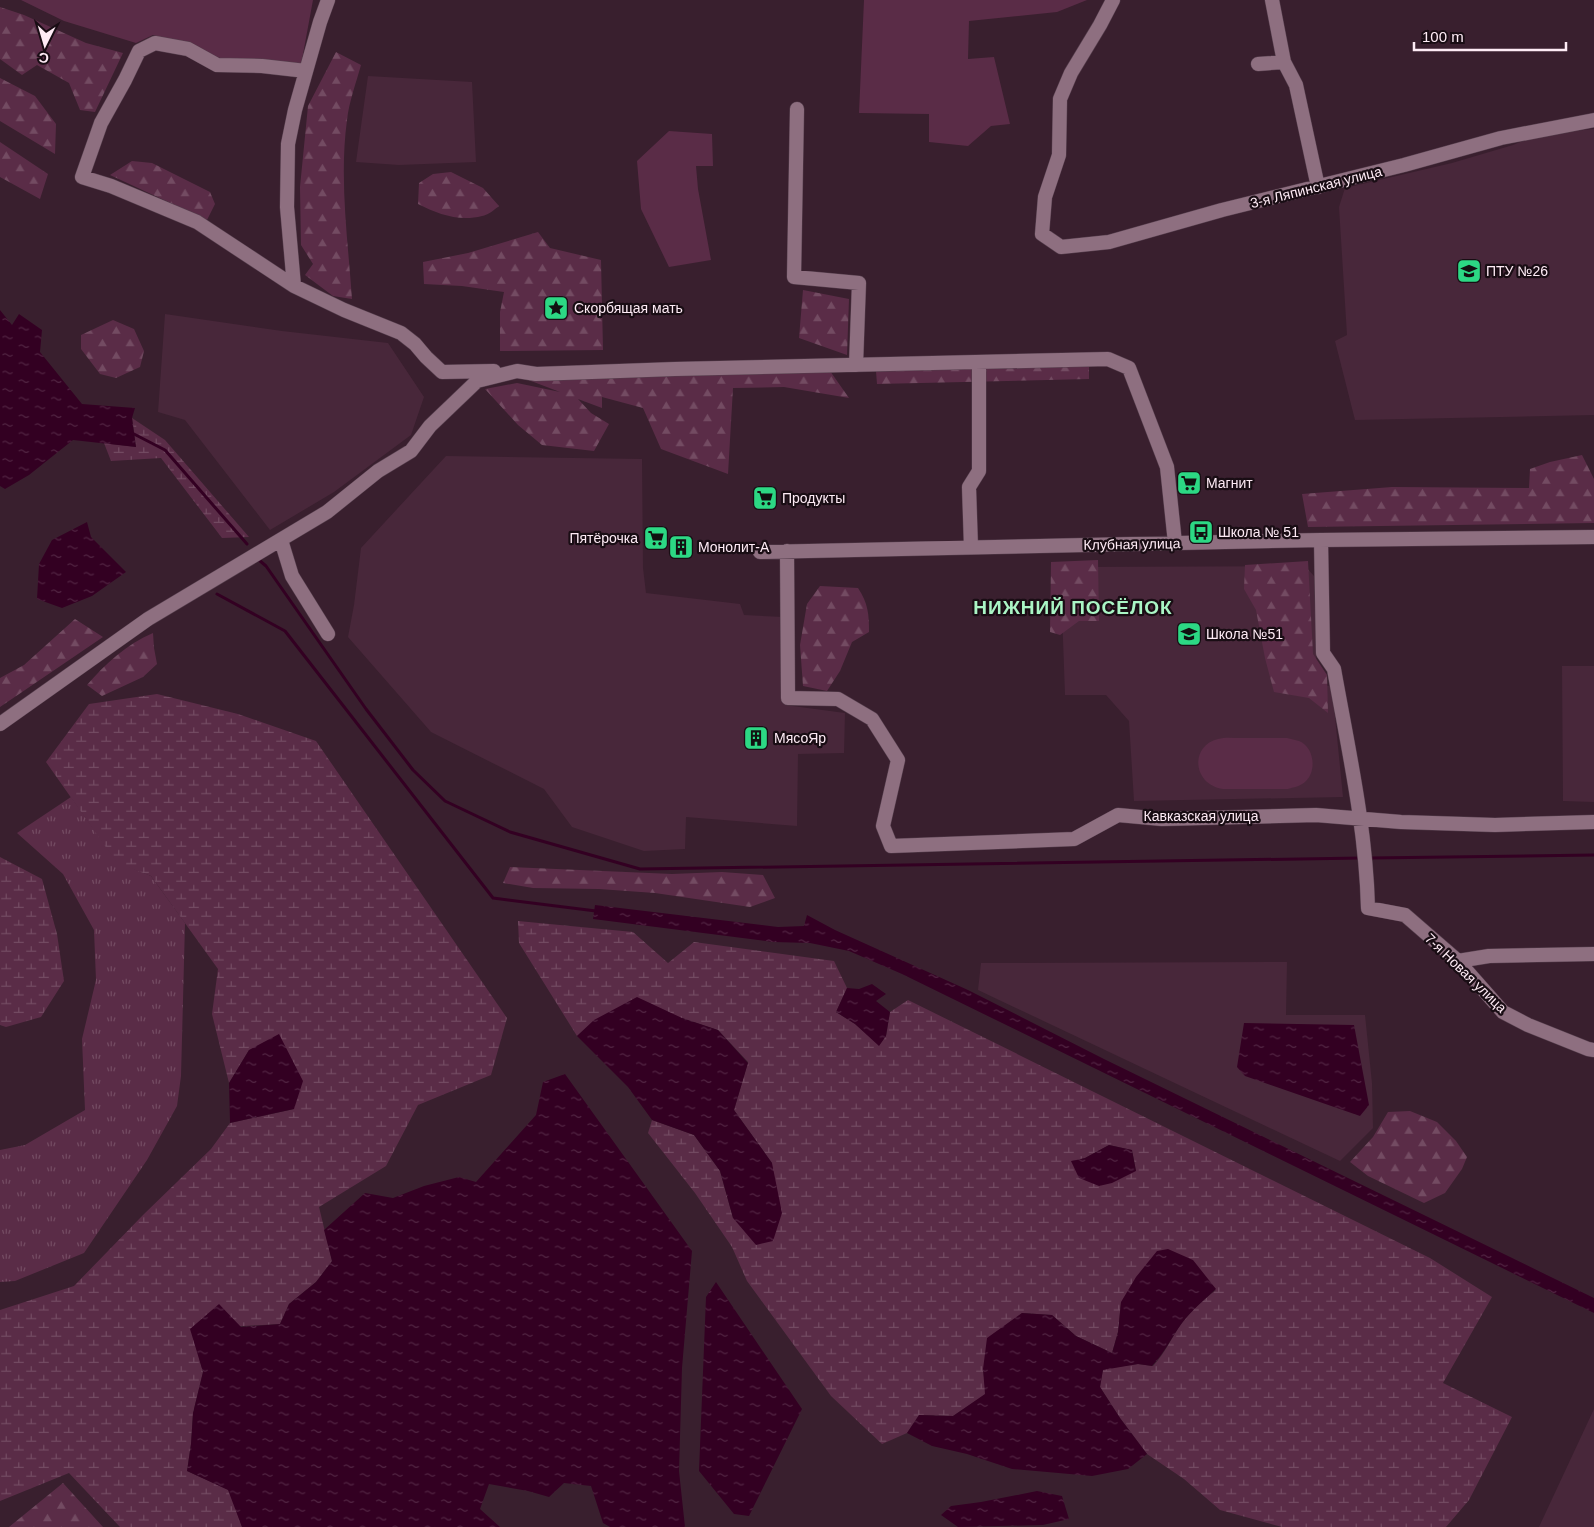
<svg xmlns="http://www.w3.org/2000/svg" width="1594" height="1527" viewBox="0 0 1594 1527" font-family="Arial,sans-serif">
	<style>
		.built { fill: #48273a }
		.grass { fill: url(#grass-tufts) }
		.forest { fill: url(#forest-firs) }
		.wetland { fill: url(#wetland-marsh); fill-rule: evenodd }
		.garden { fill: #5a2c47 }
		.water { fill: url(#water-ripples) }
		.lines { fill: none; stroke-linecap: round; stroke-linejoin: round }
		.stream { stroke: #302; stroke-width: 3 }
		.minor-casing { stroke: #553e4c; stroke-width: 15 }
		.minor { stroke: #8e6f80; stroke-width: 14 }
		.labels { text-anchor: middle; stroke-width: 4.5; stroke-linejoin: round; paint-order: stroke }
		.street-label { font-size: 14px; fill: #feebf5; stroke: #190d14 }
		.poi-label { font-size: 14px; fill: #feebf5; stroke: #190d14; text-anchor: start }
		.district-label { font-size: 19px; font-weight: bold; letter-spacing: 1px; fill: #aaf5c5; stroke: #190d14 }
	</style>
	<defs>
		<pattern id="grass-tufts" width="24" height="20" patternUnits="userSpaceOnUse" patternTransform="scale(1.25)"><rect width="24" height="20" fill="#5a2c47"/><path d="M3 7l-1-3M5 7V3M7 7l1-3M15 17l-1-3M17 17v-4M19 17l1-3" fill="none" stroke="#734b62"/></pattern>
		<pattern id="forest-firs" width="22" height="20" patternUnits="userSpaceOnUse" patternTransform="scale(1.25)"><rect width="22" height="20" fill="#5a2c47"/><path d="M5 1l3.5 6h-7zM16 11l3.5 6h-7z" fill="#734b62"/></pattern>
		<pattern id="wetland-marsh" width="20" height="14" patternUnits="userSpaceOnUse" patternTransform="scale(1.25)"><rect width="20" height="14" fill="#5a2c47"/><path d="M1 5h8M5 5V1M11 12h8M15 12V8" fill="none" stroke="#734b62"/></pattern>
		<pattern id="water-ripples" width="26" height="14" patternUnits="userSpaceOnUse" patternTransform="scale(1.25)"><rect width="26" height="14" fill="#302"/><path d="M2 4q2-2 4 0t4 0M15 11q2-2 4 0t4 0" fill="none" stroke="#522543"/></pattern>
	</defs>
	<rect width="100%" height="100%" fill="#391f2e"/>
	<path class="built" d="M368,76L472,82L476,162L399,165L356,162Z
		M1594,129V415L1355,420L1335,341L1347,335L1339,207L1345,188L1452,163L1513,145L1539,134Z
		M165,314L282,331L388,343L424,397L411,435L334,492L270,530L185,420L158,412Z
		M446,456L642,459L643,568L646,593L740,604L744,615L783,617L785,705L845,713L844,753L798,754L797,826L686,817L685,849L644,851L572,827L544,789L431,732L348,637L354,605L361,548Z
		M1305,566L1314,576L1317,685L1332,686L1343,797L1134,801L1129,721L1106,695H1065L1061,583L1077,567Z
		M1562,666H1594V802L1563,801Z
		M1287,962L1286,1015H1365L1372,1083L1373,1128L1340,1161L978,990L981,963Z
		M1594,1409V1527H1539Z"/>
	<path class="grass" d="M71,797L117,862L151,876L185,923L181,1076L177,1106L147,1160L84,1253L15,1281L0,1282V1150L25,1145L85,1110L82,1039L96,980L94,930L63,874L17,833Z"/>
	<path class="forest" d="M0,7L24,15L86,43L123,53L95,112L80,110L69,83L37,65L22,75L0,59Z
		M336,52L361,65C356,83 349,102 347,120C339,178 348,241 352,299L333,296L305,275L313,264L301,245L300,187L308,106Z
		M0,78L35,96L56,124L55,154L0,121Z
		M0,142L48,174L40,199L0,177Z
		M132,161L152,163L210,192L215,204L207,220L110,175Z
		M451,172L483,188L499,206C494,210 488,215 482,216C459,222 438,214 418,204L419,183L433,174Z
		M538,232L550,248L601,260L603,350L500,351V312L504,292L462,286L424,284L423,262L468,253Z
		M803,290L849,299L847,355L799,338Z
		M113,320L134,329L144,351L140,367L116,378L100,374L81,349V335Z
		M1089,366V379L877,384L876,371Z
		M830,371L849,398L784,387L733,388L728,474L661,449L643,408L602,397V408L578,399L591,413L609,424L594,451L542,445L518,425L485,389L517,383L560,392L518,376Z
		M1582,455L1594,479V523L1308,527L1302,494L1392,487L1529,488L1530,469L1550,462Z
		M1098,560L1099,621H1079L1060,635L1050,632L1051,562Z
		M1308,561L1313,654L1327,675L1328,713L1309,698L1274,692L1265,658L1256,610L1244,589L1245,565Z
		M820,586L858,588C868,603 869,614 869,632L852,642L840,671L827,691L803,686L800,645L807,604Z
		M75,619L103,637L0,707V678L24,665Z
		M153,633L154,648L157,664L143,677L102,696L87,685C105,664 127,644 153,633Z
		M510,867L672,874L722,872L763,875L775,898L750,907L655,893L599,889L533,888L503,883Z
		M1410,1111L1437,1122L1456,1141L1467,1157L1462,1169L1445,1193L1424,1203L1368,1176L1350,1162L1373,1137L1388,1112Z
		M63,1483L103,1527H9Z"/>
	<path class="wetland" d="M132,418L165,440L249,537L222,538L161,458L111,461L104,443L136,447Z
		M157,694L238,714L316,741L507,1018L491,1075L418,1105L386,1166L319,1207L332,1261L316,1282L289,1304L280,1324L191,1329L203,1372L193,1413L191,1444L187,1471L229,1490L242,1527H120L69,1473L0,1501V1310L74,1286L143,1215L211,1149L230,1123L294,1109L249,1050L229,1083L212,1014L218,969L151,876L117,863L46,762L89,704Z
		M0,857L42,879L57,934L64,981L41,1017L6,1027L0,1025Z
		M518,921L633,932L668,963L694,942L834,961L847,988L836,1012L855,1024L879,1045L886,1036L890,1012L908,1000L1430,1258L1492,1297L1443,1383L1512,1417L1469,1500L1446,1527H1282L1220,1510L1184,1479L1147,1454L1120,1418L1100,1387L1103,1369L1138,1364L1153,1366C1166,1352 1171,1338 1182,1323C1192,1310 1203,1300 1216,1290L1121,1302L1118,1332L1112,1353L1076,1336L1052,1315L1022,1313L1009,1324L983,1369L986,1394L953,1416L919,1415L907,1433L882,1444L831,1396L747,1281L732,1247L695,1193L648,1133L652,1120L694,1135L720,1171L733,1218L772,1163L734,1110L748,1062L718,1030L682,1018L595,1020L577,1036L519,943ZM1109,1145L1132,1150L1136,1171L1071,1162L1085,1158Z"/>
	<path class="garden" d="M21,0H313L301,65L220,58L180,43L153,35L136,43L64,21Z
		M864,0H1087L1057,12L969,21L968,59L994,57L1010,124L991,126L968,146L929,142V114L859,113Z
		M669,131L712,134L713,166H696L698,189L711,260L669,267L641,209L637,161Z
		M1287,738C1291,739 1295,740 1299,741C1314,747 1317,770 1306,781C1301,786 1295,787 1288,789H1223C1193,785 1189,746 1218,739C1225,737 1233,738 1241,738C1256,738 1272,738 1287,738Z"/>
	<path class="water" d="M0,310L12,325L19,314L42,330L40,352L82,404L135,408L132,418L136,447L73,440L29,475L5,489L0,486Z
		M87,522L91,537L126,572L92,596L62,608L37,599L39,564L52,540Z
		M595,905L778,927L804,926L807,915L835,930L968,990L1104,1059L1594,1298V1313L902,974L849,951L810,943L773,942L593,919Z
		M872,984L886,994L876,1001L890,1012L886,1036L879,1046L855,1024L836,1012L847,988L859,989Z
		M637,997L682,1018L718,1030L748,1063L734,1110L772,1163L782,1213L773,1241L756,1245L733,1218L720,1171L694,1135L652,1120L628,1087L577,1036L594,1020Z
		M1244,1023L1354,1025L1369,1105L1360,1116L1245,1076L1237,1067Z
		M279,1034L303,1081L294,1109L230,1123L229,1083L249,1050Z
		M565,1074L692,1251L682,1368L679,1471L685,1527H610L603,1523L591,1486L564,1483L549,1497L528,1491L489,1484L480,1509L500,1527H242L228,1490L187,1471L191,1444L193,1413L203,1372L190,1329L219,1304L241,1327L280,1324L289,1304L316,1282L332,1261L324,1230L365,1193L393,1198L424,1186L459,1177L476,1182L536,1115L543,1082Z
		M1109,1145L1132,1150L1136,1171L1112,1183L1099,1186L1079,1178L1071,1161L1085,1158Z
		M1168,1249L1193,1260L1216,1289C1204,1300 1192,1310 1182,1323C1171,1338 1166,1351 1152,1366L1138,1364L1103,1370L1100,1387L1120,1418L1147,1454L1128,1469L1092,1476L1012,1469L967,1454L932,1446L907,1433L919,1415L953,1416L985,1394L983,1369L987,1338L1022,1313L1052,1315L1076,1336L1112,1353L1118,1332L1121,1302L1136,1277L1157,1251Z
		M716,1282L802,1409L749,1516L734,1514L699,1471L706,1297Z
		M1037,1491L1062,1496L1069,1519L1043,1525L958,1527L941,1515L951,1506L981,1502Z"/>
	<g class="lines">
		<path class="stream" d="M132,433L165,450L247,544
			M259,560L266,566L366,709L413,770L445,801L510,832L640,869L1361,858
			M217,594L285,631L493,898L596,911
			M1370,858L1594,855"/>
		<defs>
			<path id="minor" d="M1113,0L1100,25L1071,73L1060,99L1059,155L1045,197L1042,234L1061,247L1109,242L1222,210L1404,165L1501,138L1594,120
				M1272,0L1284,62
				M1258,64L1284,62L1296,85L1318,187
				M306,71L262,66L217,65L188,49L155,43L139,51L125,80L101,123L82,177L111,186L197,222L294,286L344,310L401,333L415,344L426,357L442,372L494,371
				M797,109L794,277L859,283L856,365
				M294,286L287,207L288,144L295,110L320,22L328,0
				M281,540L292,576L328,634
				M1321,540L1323,653L1334,669C1348,748 1366,827 1368,908L1405,915L1458,961L1503,1012L1528,1025L1588,1049L1594,1050
				M971,547L969,487L979,471V362
				M787,551L788,698L838,699L872,719L898,760L883,826L891,846L1074,839L1118,815L1162,819L1316,815L1401,822L1495,825L1594,822
				M760,552L1321,540L1594,537
				M0,724L148,619L327,512L378,471L411,451L430,426L477,381L517,371L536,374L675,369L1108,359L1129,368L1167,467L1175,543
				M1458,961L1489,956L1594,954"/>
		</defs>
		<use href="#minor" class="minor-casing"/>
		<use href="#minor" class="minor"/>
	</g>
	<defs>
		<symbol id="university-square" viewBox="-11 -11 22 22"><rect x="-9" y="-9" width="18" height="18" rx="4" fill="#2cd884" stroke="#190d14"/><path d="M0-5L7-2L0 1L-7-2ZM-4 1L0 2.5L4 1V4Q0 6-4 4Z" fill="#111"/></symbol>
		<symbol id="sight-square" viewBox="-11 -11 22 22"><rect x="-9" y="-9" width="18" height="18" rx="4" fill="#2cd884" stroke="#190d14"/><path d="M0-6L1.8-2.2L6-1.7L2.9 1.2L3.7 5.4L0 3.3L-3.7 5.4L-2.9 1.2L-6-1.7L-1.8-2.2Z" fill="#111"/></symbol>
		<symbol id="supermarket-square" viewBox="-11 -11 22 22"><rect x="-9" y="-9" width="18" height="18" rx="4" fill="#2cd884" stroke="#190d14"/><path d="M-6-5.5h2.5l.6 2H6L4.5 2H-2.5L-4.4-4H-6ZM-1.5 3.2a1.3 1.3 0 1 0 .1 0ZM3 3.2a1.3 1.3 0 1 0 .1 0Z" fill="#111"/></symbol>
		<symbol id="bus-square" viewBox="-11 -11 22 22"><rect x="-9" y="-9" width="18" height="18" rx="4" fill="#2cd884" stroke="#190d14"/><path d="M-5-6H5V4H4V6H2V4H-2V6H-4V4H-5ZM-3.5-4V0h7V-4ZM-3.5 1.2v1.5H-2V1.2ZM2 1.2v1.5H3.5V1.2Z" fill="#111"/></symbol>
		<symbol id="building-square" viewBox="-11 -11 22 22"><rect x="-9" y="-9" width="18" height="18" rx="4" fill="#2cd884" stroke="#190d14"/><path d="M-4-6H4V6H1V3H-1V6H-4ZM-2.5-4.3h1.7v1.8h-1.7ZM.8-4.3h1.7v1.8H.8ZM-2.5-1h1.7V.8h-1.7ZM.8-1h1.7V.8H.8Z" fill="#111"/></symbol>
		<symbol id="school-square" viewBox="-11 -11 22 22"><rect x="-9" y="-9" width="18" height="18" rx="4" fill="#2cd884" stroke="#190d14"/><path d="M0-5L7-2L0 1L-7-2ZM-4 1L0 2.5L4 1V4Q0 6-4 4Z" fill="#111"/></symbol>
	</defs>
	<g fill-rule="evenodd">
		<use href="#university-square" x="1455" y="257" width="28" height="28"/>
		<use href="#sight-square" x="542" y="294" width="28" height="28"/>
		<use href="#supermarket-square" x="1175" y="469" width="28" height="28"/>
		<use href="#supermarket-square" x="751" y="484" width="28" height="28"/>
		<use href="#bus-square" x="1187" y="518" width="28" height="28"/>
		<use href="#supermarket-square" x="642" y="524" width="28" height="28"/>
		<use href="#building-square" x="667" y="533" width="28" height="28"/>
		<use href="#school-square" x="1175" y="620" width="28" height="28"/>
		<use href="#building-square" x="742" y="724" width="28" height="28"/>
	</g>
	<g class="labels">
		<g class="street-label">
			<text transform="translate(1316 187) rotate(-14)" y="5">3-я Ляпинская улица</text>
			<text transform="translate(1132 544) rotate(-1)" y="5">Клубная улица</text>
			<text x="1201" y="821">Кавказская улица</text>
			<text transform="translate(1466 973) rotate(44)" y="5">7-я Новая улица</text>
		</g>
		<g class="poi-label">
			<text x="1486" y="276">ПТУ №26</text>
			<text x="574" y="313">Скорбящая мать</text>
			<text x="1206" y="488">Магнит</text>
			<text x="782" y="503">Продукты</text>
			<text x="1218" y="537">Школа № 51</text>
			<text x="638" y="543" text-anchor="end">Пятёрочка</text>
			<text x="698" y="552">Монолит-А</text>
			<text x="1206" y="639">Школа №51</text>
			<text x="774" y="743">МясоЯр</text>
		</g>
		<g class="district-label">
			<text x="1073" y="614">НИЖНИЙ ПОСЁЛОК</text>
		</g>
	</g>
	<g transform="translate(45 45) rotate(185)" stroke="#190d14" stroke-width="4" paint-order="stroke">
	<path d="M0-4L9 19L0 12L-9 19Z" fill="#feebf5"/>
	<text y="-8" font-size="14" font-weight="bold" text-anchor="middle" fill="#feebf5">С</text>
	</g>
	<path d="M1414 42v8h152v-8" fill="none" stroke="#feebf5" stroke-width="2.5"/>
	<text x="1422" y="42" font-size="15" fill="#feebf5" stroke="#190d14" stroke-width="4" paint-order="stroke">100 m</text>
</svg>
